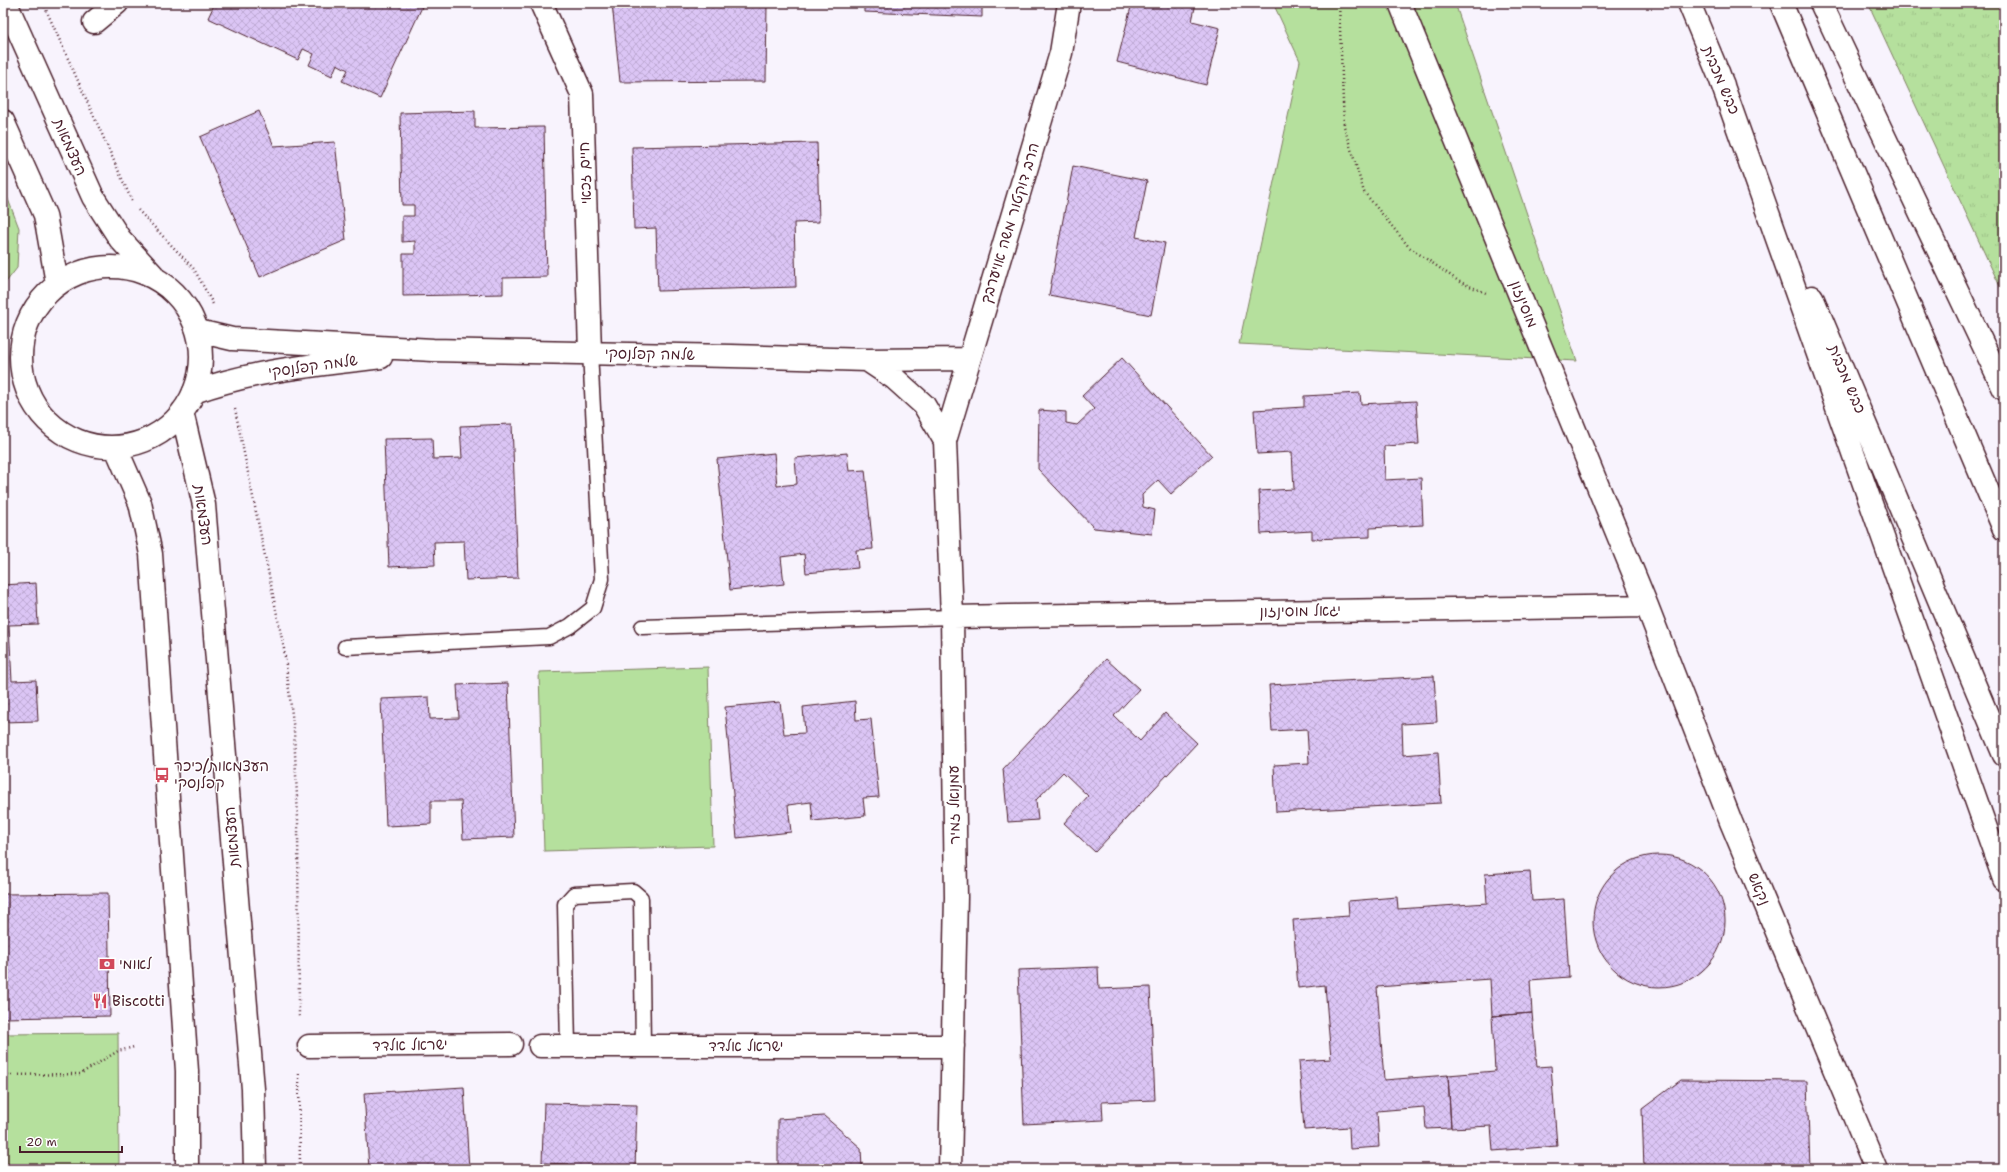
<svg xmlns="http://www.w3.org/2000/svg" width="2007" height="1172" viewBox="0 0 2007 1172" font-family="'Shantell Sans','Playpen Sans Hebrew',sans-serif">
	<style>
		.grass { fill: url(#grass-tufts); stroke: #808064 }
		.green { fill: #b5e09d; stroke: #808064 }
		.building { fill: url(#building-cross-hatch); stroke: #4a1f2b }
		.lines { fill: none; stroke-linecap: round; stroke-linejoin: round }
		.lane-casing { stroke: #4a1f2b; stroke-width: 17 }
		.street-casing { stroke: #4a1f2b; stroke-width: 25 }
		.secondary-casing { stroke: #4a1f2b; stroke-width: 25 }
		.highway-casing { stroke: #4a1f2b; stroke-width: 25 }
		.path { stroke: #4a1f2b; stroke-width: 2.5; stroke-dasharray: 1 3; stroke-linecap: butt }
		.lane { stroke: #fff; stroke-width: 14 }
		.street { stroke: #fff; stroke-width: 22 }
		.secondary { stroke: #fff; stroke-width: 22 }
		.highway { stroke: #fff; stroke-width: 22 }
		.labels { text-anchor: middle; stroke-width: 3; stroke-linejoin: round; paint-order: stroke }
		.street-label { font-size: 15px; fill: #4a1f2b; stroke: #fff }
		.poi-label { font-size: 15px; fill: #4a1f2b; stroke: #fff; text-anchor: start }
	</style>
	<defs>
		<pattern id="grass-tufts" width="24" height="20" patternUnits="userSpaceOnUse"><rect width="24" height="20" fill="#b5e09d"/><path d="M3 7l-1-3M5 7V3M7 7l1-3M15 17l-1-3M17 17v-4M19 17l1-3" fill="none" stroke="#9dc087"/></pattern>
		<pattern id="building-cross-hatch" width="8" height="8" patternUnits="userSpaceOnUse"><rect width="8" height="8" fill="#dbc5f5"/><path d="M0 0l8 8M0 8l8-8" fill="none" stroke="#bda9d2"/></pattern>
	</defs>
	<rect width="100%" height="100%" fill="#f8f3fd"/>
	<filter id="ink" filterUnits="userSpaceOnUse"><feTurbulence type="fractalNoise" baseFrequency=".025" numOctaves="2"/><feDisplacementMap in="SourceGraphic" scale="8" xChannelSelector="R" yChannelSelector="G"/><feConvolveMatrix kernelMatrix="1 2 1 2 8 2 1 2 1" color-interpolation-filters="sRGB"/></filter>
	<g filter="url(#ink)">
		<path class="grass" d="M1868,3H2004V295Z"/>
		<path class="green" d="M1273,3H1455L1577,361L1239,344L1300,61Z
			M3,186L19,228L17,268L3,286Z
			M708,667L713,846L544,851L539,672Z
			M118,1033L119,1169H3V1034Z"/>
		<path class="building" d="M215,3H412L422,7L380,98L342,81L348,70L337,64L332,76L309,65L314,54L303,49L298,60L208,18Z
			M612,3H767L766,81L620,82Z
			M864,3H982V17L864,12Z
			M1132,3H1196L1192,21L1220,28L1206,85L1117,62Z
			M259,111L274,146L335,142L346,240L260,277L200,137Z
			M475,111V128L544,127L547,277L503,278V294L403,296V254H415V241L402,242V216H414V205H402L400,113Z
			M817,143L819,222L794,223L796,287L658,291L656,228L634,229L632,147Z
			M1073,166L1147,181L1136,237L1165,243L1151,315L1049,295Z
			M1122,358L1212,456L1171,494L1158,480L1142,495L1143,507L1155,510L1152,534L1094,528L1038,469L1039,410L1066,412V423L1077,425L1094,409L1082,396Z
			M1360,393L1361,404L1416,401L1419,444L1384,446L1385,480L1421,478L1423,525L1370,528V537L1312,539V531L1261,534L1259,491L1294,489L1292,452L1257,454L1254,410L1304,407V396Z
			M512,424L518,578L466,580L464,541L434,542L435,565L389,567L384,439L432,438L433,459L462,458L460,426Z
			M774,453L777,486L797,484L795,458L847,453L849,471L865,470L873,549L856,550L858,568L806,573L804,554L781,557L784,584L730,590L717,459Z
			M36,583L38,624L9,625L12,681L36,680L38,721L3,722V585Z
			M1106,659L1139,689L1114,716L1140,741L1165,713L1197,743L1095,852L1064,823L1088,796L1063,772L1036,800L1038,820L1008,822L1003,769Z
			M1434,676L1437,722L1402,724L1403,755L1438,752L1441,803L1276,812L1274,765L1309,763L1307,729L1272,731L1269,685Z
			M508,683L514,837L463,839L461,801H431V824L386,826L381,699L429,697L430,719L459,718L457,685Z
			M855,701L856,720L871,719L879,797L863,798L865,816L813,821L811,802L788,805L791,832L737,838L725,707L780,702L784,734L805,733L803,707Z
			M1593 921a66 66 0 1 1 132 0a66 66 0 1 1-132 0Z
			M1530,871L1532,901L1564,899L1569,977L1530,980L1532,1013L1492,1016L1490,979L1377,987L1384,1080L1448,1075L1451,1128L1426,1129L1424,1107L1377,1111L1379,1147L1350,1149L1349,1127L1304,1130L1299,1061L1331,1059L1325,985L1298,988L1293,920L1349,916L1348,901L1397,897L1398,909L1487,903L1485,874Z
			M108,893L110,1016L3,1018V894Z
			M1098,967L1099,989L1150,987L1155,1100L1102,1102L1103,1120L1024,1124L1018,970Z
			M1532,1013L1537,1067L1551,1066L1557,1146L1493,1151L1491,1126L1451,1128L1448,1075L1495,1071L1492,1016Z
			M1681,1080L1807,1081L1810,1169H1644L1642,1109Z
			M464,1087L469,1169H369L364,1093Z
			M544,1103L637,1105L635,1169H569V1164L542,1163Z
			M824,1116L861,1148L862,1169H774L778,1164V1119Z"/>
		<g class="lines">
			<defs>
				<path id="lane" d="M642,627L952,617
					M345,647L549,637L570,626L593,608L602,579L590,352
					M568,1047L565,904L574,894L633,891L641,898L643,1046"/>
				<path id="street" d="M541,3L582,94L590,352
					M1400,3L1647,606L1731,822L1876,1169
					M94,22L117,3
					M198,331L232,339L433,350L731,356L867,360L968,359
					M867,360L894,378L924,405L945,441
					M194,392C254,370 318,365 381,357
					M952,617L1647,606
					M309,1046L511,1044
					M540,1046H953
					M950,1169L956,897L952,617L945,441L1061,53L1069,3"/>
				<path id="secondary" d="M6,3L93,197L120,239L153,275
					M3,121L45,215L57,283
					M21 357a90 90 0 1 1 180 0a90 90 0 1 1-180 0Z
					M182,412L204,505L253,1089L255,1169
					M116,448L140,503L151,554L187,1071V1169"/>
				<path id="highway" d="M1689,3L1723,85
					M1781,3L2004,529
					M1821,3L2004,389
					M1718,72L2004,879
					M1812,297L2004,755"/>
			</defs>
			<use href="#lane" class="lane-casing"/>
			<use href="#street" class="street-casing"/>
			<use href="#secondary" class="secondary-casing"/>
			<use href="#highway" class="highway-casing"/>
			<path class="path" d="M43,3L132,201
				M1339,3L1344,126L1364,192L1409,247L1460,282L1486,293
				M138,210L194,269L213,304
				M235,409L284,649L294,731L298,819L299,1019
				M299,1074L300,1169
				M3,1075L80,1074L118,1051L134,1047
				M3,1157L11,1169"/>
			<use href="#lane" class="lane"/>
			<use href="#street" class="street"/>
			<use href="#secondary" class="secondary"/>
			<use href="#highway" class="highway"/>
		</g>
	</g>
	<defs>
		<symbol id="bus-bare" viewBox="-9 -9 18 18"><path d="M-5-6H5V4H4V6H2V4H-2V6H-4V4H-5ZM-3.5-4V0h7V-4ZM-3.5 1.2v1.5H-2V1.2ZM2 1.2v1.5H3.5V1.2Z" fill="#d1495b" stroke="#fff" stroke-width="2.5" paint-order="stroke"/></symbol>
		<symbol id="bank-bare" viewBox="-9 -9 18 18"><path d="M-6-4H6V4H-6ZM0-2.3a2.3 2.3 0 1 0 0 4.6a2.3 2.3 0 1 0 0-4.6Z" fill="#d1495b" stroke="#fff" stroke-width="2.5" paint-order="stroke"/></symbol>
		<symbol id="restaurant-bare" viewBox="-9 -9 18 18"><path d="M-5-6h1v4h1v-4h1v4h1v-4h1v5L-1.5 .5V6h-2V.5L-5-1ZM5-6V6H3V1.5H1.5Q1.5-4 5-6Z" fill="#d1495b" stroke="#fff" stroke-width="2.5" paint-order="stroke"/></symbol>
	</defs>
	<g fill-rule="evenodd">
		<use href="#bus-bare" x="151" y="764" width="22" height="22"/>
		<use href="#bank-bare" x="96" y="953" width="22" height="22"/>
		<use href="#restaurant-bare" x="89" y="990" width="22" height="22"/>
	</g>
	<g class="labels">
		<g class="street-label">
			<text transform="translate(1721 80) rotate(67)" y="5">כביש מכבית</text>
			<text transform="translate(70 147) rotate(66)" y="5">העצמאות</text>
			<text transform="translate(585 173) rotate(-92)" y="5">חיים זכאי</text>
			<text transform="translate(1010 223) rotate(-73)" y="5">הרב דוקטור משה אויערבך</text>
			<text transform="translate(1524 304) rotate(68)" y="5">מוסינזון</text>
			<text transform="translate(650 354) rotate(1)" y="5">שלמה קפלנסקי</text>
			<text transform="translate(313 366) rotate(-8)" y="5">שלמה קפלנסקי</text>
			<text transform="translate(1847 379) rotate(67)" y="5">כביש מכבית</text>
			<text transform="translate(203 515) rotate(82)" y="5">העצמאות</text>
			<text transform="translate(1300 611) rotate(-1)" y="5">יגאל מוסינזון</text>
			<text transform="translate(954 805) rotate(-91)" y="5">עמנואל זמיר</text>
			<text transform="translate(232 837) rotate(-95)" y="5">העצמאות</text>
			<text transform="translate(1759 889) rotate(67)" y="5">נקאש</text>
			<text transform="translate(410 1045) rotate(-1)" y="5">ישראל אלדד</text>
			<text x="746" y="1051">ישראל אלדד</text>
		</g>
		<g class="poi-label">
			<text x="174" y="771">העצמאות/כיכר<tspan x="174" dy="17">קפלנסקי</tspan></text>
			<text x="119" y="969">לאומי</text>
			<text x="112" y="1006">Biscotti</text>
		</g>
	</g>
	<rect width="2007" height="1172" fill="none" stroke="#fff" stroke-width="16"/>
	<rect x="8" y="8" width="1991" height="1156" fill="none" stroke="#4a1f2b" stroke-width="1.5" filter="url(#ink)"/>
	<path d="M20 1146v6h102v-6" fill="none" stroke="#4a1f2b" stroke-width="2"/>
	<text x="26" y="1146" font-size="12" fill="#4a1f2b" stroke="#ffffff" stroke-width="3" paint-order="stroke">20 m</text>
</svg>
